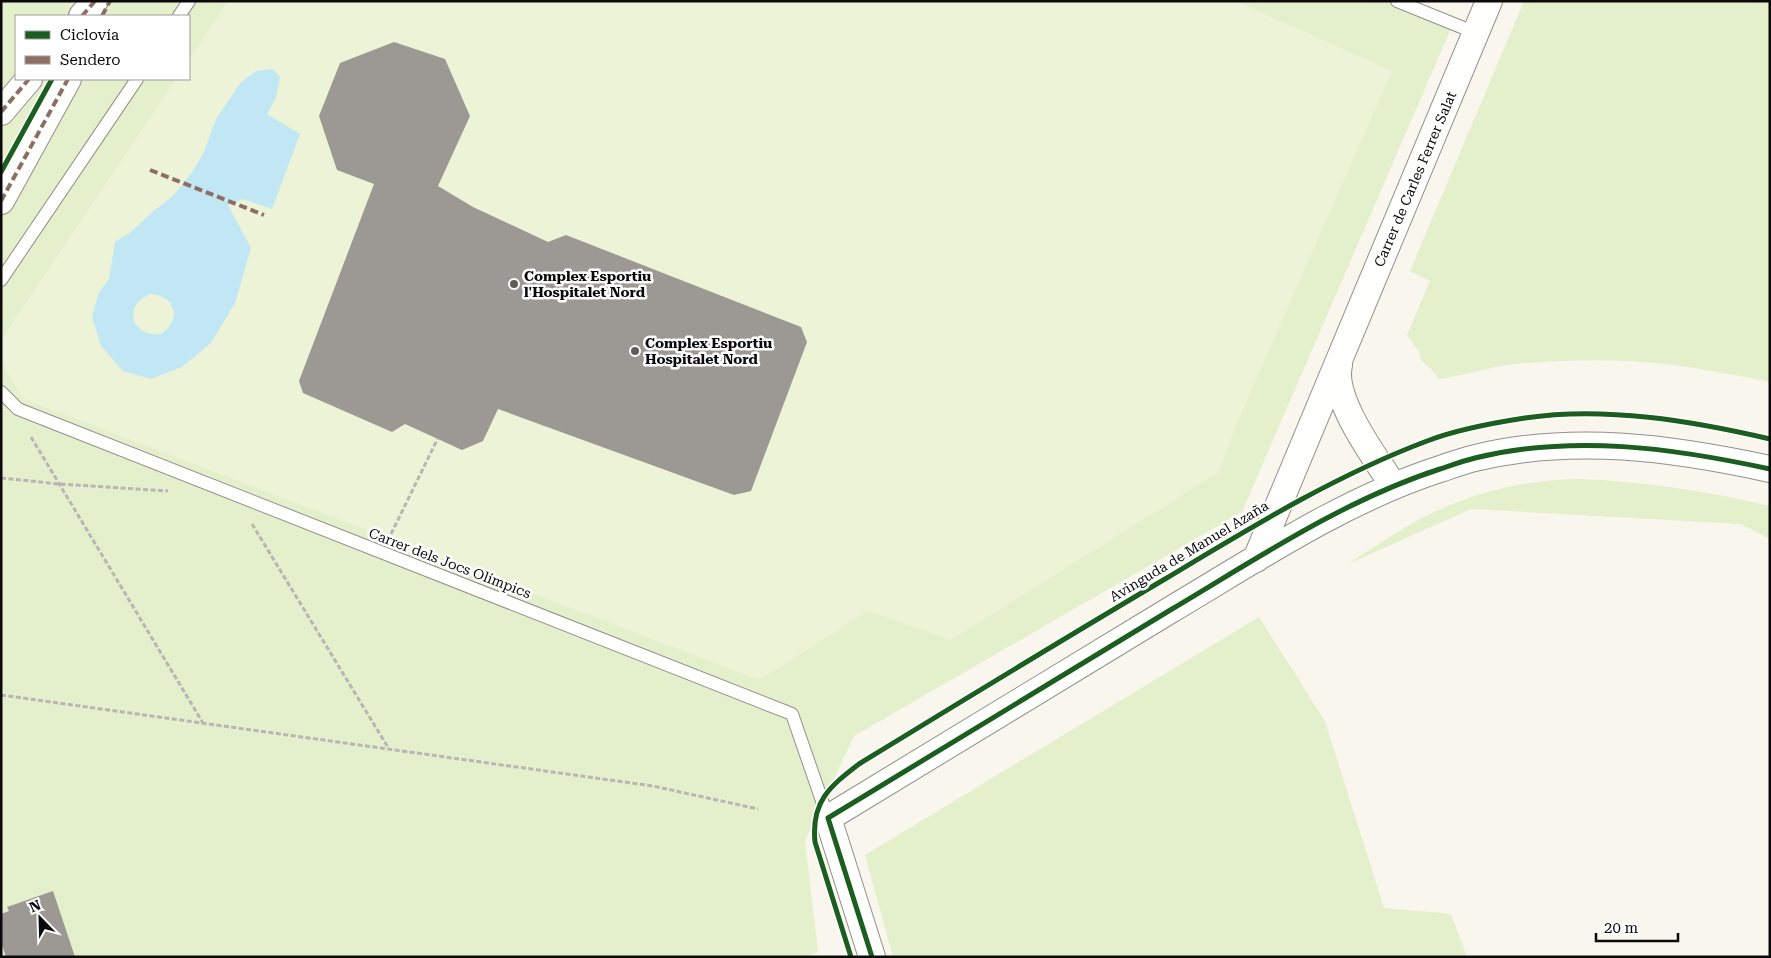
<svg xmlns="http://www.w3.org/2000/svg" width="1771" height="958" viewBox="0 0 1771 958" font-family="'Roboto Serif',serif">
	<style>
		.green { fill: #e4efcc; fill-rule: evenodd }
		.pitch { fill: #edf3d6 }
		.water { fill: #c2e7f4; fill-rule: evenodd }
		.building { fill: #9c9893 }
		.lines { fill: none; stroke-linecap: round; stroke-linejoin: round }
		.lane-casing { stroke: #92908c; stroke-width: 14 }
		.street-casing { stroke: #92908c; stroke-width: 28 }
		.path { stroke: #b7b6b5; stroke-width: 3; stroke-dasharray: 5 2.5; stroke-linecap: butt }
		.lane { stroke: #fefefc; stroke-width: 12 }
		.street { stroke: #fefefc; stroke-width: 26 }
		.quiet { stroke: #8d6e63; stroke-width: 4; stroke-dasharray: 8 4; stroke-linecap: butt }
		.cycleway-casing { stroke: #fff; stroke-width: 8 }
		.cycleway { stroke: #1b5e20; stroke-width: 5 }
		.poi-dot { fill: #5e5d59; stroke: #fff; stroke-width: 2 }
		.labels { text-anchor: middle; stroke-width: 5; stroke-linejoin: round; paint-order: stroke }
		.street-label { font-size: 14px; fill: #0a0a0a; stroke: #fff }
		.poi-label { font-size: 14px; font-weight: bold; fill: #0a0a0a; stroke: #fff; text-anchor: start }
	</style>
	<rect width="100%" height="100%" fill="#f9f6ed"/>
	<path class="green" d="M1,1H1399L1453,24L1242,512L854,736L805,841L818,952L804,957H1ZM16,16H189V79H16Z
		M1524,1H1770V382C1735,375 1700,368 1665,364C1615,358 1564,360 1513,364C1488,367 1464,376 1439,379L1431,369L1421,360L1419,352L1407,335L1430,281L1410,271Z
		M1577,479C1643,481 1706,491 1770,506V539L1741,524L1471,509L1346,565C1370,550 1393,534 1418,520C1468,494 1521,480 1577,479Z
		M1259,617L1325,721L1384,908L1451,914L1467,957H893L865,855Z"/>
	<path class="pitch" d="M228,1H1236L1392,71L1237,423L1219,472L951,640L868,611L759,680L24,399L1,363V340L176,79H189V60Z"/>
	<path class="water" d="M273,69L280,77L276,98L267,114L300,134L272,209L243,199L228,205L251,248L235,303L211,343L182,367L151,379L123,371L101,346L92,317L99,292L109,279L115,242L131,232L151,213L173,196L191,174L203,154L216,119L241,82L256,71ZM151,294C176,296 182,320 161,334C131,338 122,304 151,294Z"/>
	<path class="building" d="M394,42L445,59L470,116L438,186L473,207L548,242L566,235L801,327L807,342L751,491L734,495L498,409L483,441L462,450L405,424L392,432L303,393L299,381L374,184L337,170L319,116L340,63Z
		M53,891L75,957H6L1,942V914L9,911L7,907Z"/>
	<g class="lines">
		<defs>
			<path id="lane" d="M1397,1L1476,33
				M179,16L189,1
				M1,280L137,79
				M1,392L18,409L792,714L828,818"/>
			<path id="street" d="M82,16L95,1
				M1,112L29,79
				M1,201L68,79
				M1339,365C1331,399 1375,457 1393,485
				M1256,559L1489,1
				M872,957L828,818C942,748 1057,679 1172,609C1258,558 1344,500 1440,469C1452,465 1463,461 1475,458C1573,434 1673,448 1770,469"/>
		</defs>
		<use href="#lane" class="lane-casing"/>
		<use href="#street" class="street-casing"/>
		<path class="path" d="M31,437L203,723
			M1,478L59,484L168,491
			M252,524L389,749
			M391,534L438,438
			M1,695L653,786L758,809"/>
		<use href="#lane" class="lane"/>
		<use href="#street" class="street"/>
		<path class="quiet" d="M82,16L95,1
			M102,16L110,1
			M1,112L29,79
			M150,170L264,215
			M1,201L68,79"/>
		<defs>
			<path id="cycleway" d="M1,172L52,79
				M851,957L815,842C811,802 829,787 859,764C960,702 1062,640 1165,579C1250,528 1334,476 1427,441C1458,429 1492,423 1525,418C1604,406 1693,421 1770,439
				M872,957L828,818C942,748 1057,679 1172,609C1258,558 1344,500 1440,469C1452,465 1463,461 1475,458C1573,434 1673,448 1770,469"/>
		</defs>
		<use href="#cycleway" class="cycleway-casing"/>
		<use href="#cycleway" class="cycleway"/>
	</g>
	<g class="poi-dot">
		<circle cx="514" cy="284" r="5"/>
		<circle cx="635" cy="351" r="5"/>
	</g>
	<g class="labels">
		<g class="street-label">
			<text transform="translate(1415 179) rotate(-67)" y="5">Carrer de Carles Ferrer Salat</text>
			<text transform="translate(1189 551) rotate(-31)" y="5">Avinguda de Manuel Azaña</text>
			<text transform="translate(450 563) rotate(21)" y="5">Carrer dels Jocs Olímpics</text>
		</g>
		<g class="poi-label">
			<text x="524" y="281">Complex Esportiu<tspan x="524" dy="16">l'Hospitalet Nord</tspan></text>
			<text x="645" y="348">Complex Esportiu<tspan x="645" dy="16">Hospitalet Nord</tspan></text>
		</g>
	</g>
	<rect width="1771" height="958" fill="none" stroke="#0a0a0a" stroke-width="5"/>
	<rect x="15" y="15" width="175" height="65" fill="#ffffff" stroke="#9d9d9d"/>
	<rect x="25" y="31" width="25" height="8" fill="#1b5e20" stroke="#9d9d9d"/>
	<text x="60" y="40" font-size="15" fill="#0a0a0a">Ciclovía</text>
	<rect x="25" y="56" width="25" height="8" fill="#8d6e63" stroke="#9d9d9d"/>
	<text x="60" y="65" font-size="15" fill="#0a0a0a">Sendero</text>
	<g transform="translate(40 918) rotate(337)" stroke="#ffffff" stroke-width="4" paint-order="stroke">
	<path d="M0-4L9 19L0 12L-9 19Z" fill="#0a0a0a"/>
	<text y="-8" font-size="14" font-weight="bold" text-anchor="middle" fill="#0a0a0a">N</text>
	</g>
	<path d="M1596 933v8h82v-8" fill="none" stroke="#0a0a0a" stroke-width="2.5"/>
	<text x="1604" y="933" font-size="15" fill="#0a0a0a" stroke="#ffffff" stroke-width="4" paint-order="stroke">20 m</text>
</svg>
